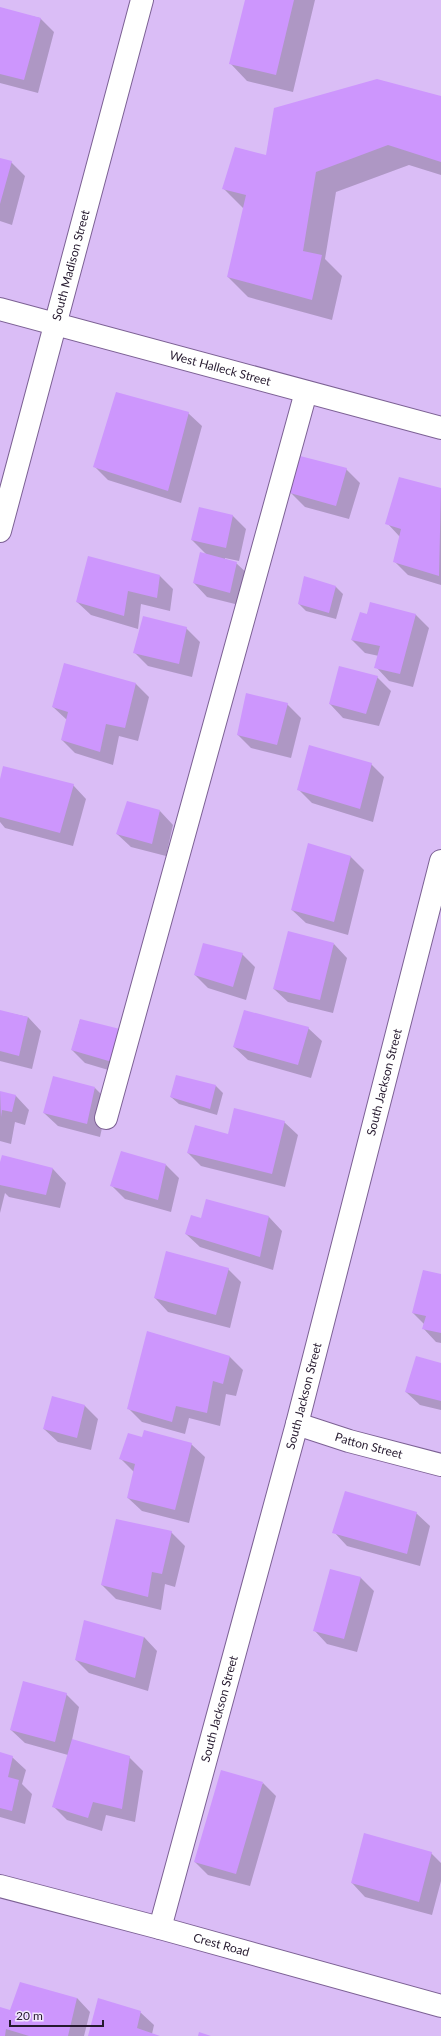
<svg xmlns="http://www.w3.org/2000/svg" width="441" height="2036" viewBox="0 0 441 2036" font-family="Lato,sans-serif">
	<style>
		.shadow { fill: #0003 }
		.building { fill: #cd96fd }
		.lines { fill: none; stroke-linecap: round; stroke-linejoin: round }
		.minor-casing { stroke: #7c6194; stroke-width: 24 }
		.minor { stroke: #fff; stroke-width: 22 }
		.labels { text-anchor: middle; stroke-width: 3; stroke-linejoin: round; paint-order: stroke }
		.street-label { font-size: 12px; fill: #261a2f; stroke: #f2e6fe }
	</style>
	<rect width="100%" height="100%" fill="#dabdf6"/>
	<path class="shadow" d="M246,0H315L293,92L247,81L230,63Z
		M0,9L40,18L54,32L38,93L0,83Z
		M441,97V175L409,165L336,192L325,259L342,276L332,320L248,297L228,277L244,209L223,188L267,156Z
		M0,159L11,162L25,176L12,225L0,221Z
		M188,413L202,426L181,503L108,480L95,467Z
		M346,469L360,483L349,519L305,507L291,493Z
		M400,478L441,489V585L408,575L394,561L400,537L387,523Z
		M232,515L246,529L239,561L225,558V559L236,563L250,576L243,606L207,597L194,583L207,555L192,540Z
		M160,576L173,589L170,611L141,604L138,629L91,615L77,602Z
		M305,578L336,587L343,594L336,619L306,611L299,604Z
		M371,603L416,615L429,628L413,687L389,681L376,667L379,656L365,653L352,640L367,615Z
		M186,628L200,642L192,677L148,666L134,652Z
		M65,664L136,684L149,697L138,741L119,736L113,765L75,753L62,740L67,720L53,707Z
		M340,667L377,677L391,691L379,726L343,718L330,704Z
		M287,704L301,718L291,758L251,748L238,735Z
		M371,764L384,777L373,822L312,803L298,789Z
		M0,783L73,785L86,799L73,846L5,828L0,822Z
		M160,811L173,825L166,856L131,847L117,834Z
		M350,856L364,870L348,935L306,923L292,910Z
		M334,944L347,958L333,1013L288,1002L274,989Z
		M242,954L255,967L246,1000L208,988L195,975Z
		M0,1011L28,1017L41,1031L32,1069L0,1061Z
		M80,1020L125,1075L85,1063L72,1050Z
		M308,1028L322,1041L311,1078L248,1060L234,1047Z
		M216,1086L223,1093L217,1115L179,1104L171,1097Z
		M95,1088L108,1101L100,1137L58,1126L44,1113Z
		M0,1092L16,1096L29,1110L25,1125L15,1122L11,1144L0,1141Z
		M284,1122L298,1135L285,1187L201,1166L188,1153Z
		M3,1156L53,1169L66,1183L60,1208L9,1197L5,1193L0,1213V1166Z
		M166,1165L179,1178L171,1212L125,1199L111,1185Z
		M269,1217L282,1231L273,1270L200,1247L186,1234Z
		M167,1252L228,1269L241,1282L230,1328L168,1312L155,1298Z
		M441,1275V1343L436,1342L423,1328L424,1324L413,1313Z
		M148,1332L230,1357L243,1370L236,1396L226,1394L220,1426L189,1418L185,1434L142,1422L128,1408Z
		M441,1364V1410L420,1405L406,1392Z
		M53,1397L85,1406L98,1419L91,1450L58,1442L44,1429Z
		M143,1439L191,1444L205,1457L189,1523L142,1511L128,1498L134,1472L121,1459Z
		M416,1513L430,1526L420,1566L347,1546L334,1532Z
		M171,1532L185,1546L175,1587L165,1584L161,1610L116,1599L102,1585Z
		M331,1570L361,1578L374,1591L357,1652L327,1644L314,1630Z
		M144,1637L157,1651L148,1691L89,1673L76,1660Z
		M66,1694L79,1707L72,1740L129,1757L143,1771L135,1822L106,1815L102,1831L67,1820L54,1807L68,1755L25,1743L11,1730Z
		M0,1754L12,1757L26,1770L22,1784L32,1794L25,1824L0,1817Z
		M263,1783L276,1796L250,1886L208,1875L195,1862Z
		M431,1853L441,1863V1881L432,1915L365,1897L352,1883Z
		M77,1998L90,2012L84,2036H0V2008L11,2011Z
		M140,2012L154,2025L152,2034L157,2036H89Z"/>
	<path class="building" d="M245,0H294L276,75L229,64Z
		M0,7L41,18L24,80L0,74Z
		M377,79L441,96V162L388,145L316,172L303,251L322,255L312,300L227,277L246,195L222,189L235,147L266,155L274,108Z
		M0,158L12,161L0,204Z
		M116,392L189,412L168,491L93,467Z
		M300,456L347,468L336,506L290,493Z
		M399,477L441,488L439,576L393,562L401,529L385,524Z
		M199,507L233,515L226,548L191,540Z
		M200,552L237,562L230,593L193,583Z
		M88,556L160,575L157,598L128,591L124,616L76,602Z
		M304,576L336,586L329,613L298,604Z
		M370,602L416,614L400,674L374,668L380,646L351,640L360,612L367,614Z
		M143,616L187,627L179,664L133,653Z
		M64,663L136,683L125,728L106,724L100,752L61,740L68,712L52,707Z
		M339,666L378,676L366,714L329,704Z
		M246,693L288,703L277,745L237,735Z
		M309,745L372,763L360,809L297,790Z
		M3,766L74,784L60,833L0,817V779Z
		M127,801L160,810L152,844L116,834Z
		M308,843L351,856L334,922L291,910Z
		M288,931L334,943L320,1000L273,989Z
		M203,943L243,953L233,987L194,975Z
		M0,1010L28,1017L19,1056L0,1051Z
		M244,1010L309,1027L298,1065L233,1047Z
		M80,1019L120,1029L112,1062L71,1050Z
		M176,1075L216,1085L210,1109L170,1097Z
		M53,1076L95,1087L87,1124L43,1113Z
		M0,1091L16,1095L12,1112L2,1110L1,1117Z
		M234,1108L285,1121L272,1174L187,1153L195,1125L228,1134Z
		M121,1151L166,1164L158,1200L110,1186Z
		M2,1155L53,1168L46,1195L0,1185V1162Z
		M206,1199L269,1216L260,1257L185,1234L191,1215L201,1218Z
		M166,1251L229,1268L216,1315L154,1298Z
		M423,1270L441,1274V1333L422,1329L426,1316L412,1313Z
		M147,1331L230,1356L223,1384L213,1381L207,1413L176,1406L172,1422L127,1409Z
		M416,1356L441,1363V1401L405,1392Z
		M52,1396L85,1405L77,1438L43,1429Z
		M144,1430L192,1443L175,1510L127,1498L135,1464L119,1459L128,1433L142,1437Z
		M345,1491L417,1512L407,1554L332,1533Z
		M116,1519L172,1531L162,1574L152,1572L148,1597L101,1585Z
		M330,1569L361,1577L344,1639L313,1631Z
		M84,1620L144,1637L135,1678L75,1660Z
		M23,1681L67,1693L55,1742L10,1730Z
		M72,1739L130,1756L122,1809L93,1802L88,1818L52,1807Z
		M0,1752L13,1756L8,1777L19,1780L12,1811L0,1808Z
		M221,1770L263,1782L236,1874L194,1862Z
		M364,1833L432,1852L419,1902L351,1883Z
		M20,1982L77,1998L68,2036H29L6,2029L5,2036H0V2007L10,2010Z
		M98,1998L141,2011L137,2028L160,2036H88Z
		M199,2032L211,2036H198Z"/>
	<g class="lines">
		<defs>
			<g id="minor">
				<path id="s1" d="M0,309L441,428"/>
				<path id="s2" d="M0,531L142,0"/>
				<path d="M106,1118L306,392"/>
				<path id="s3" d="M297,1424L349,1441L441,1465"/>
				<path id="s4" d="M0,1886L160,1928L441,2006"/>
				<path id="s5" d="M160,1928L297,1424L441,861"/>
			</g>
		</defs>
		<use href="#minor" class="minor-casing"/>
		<use href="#minor" class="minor"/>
	</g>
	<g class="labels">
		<g class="street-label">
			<text dy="4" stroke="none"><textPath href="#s2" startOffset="275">South Madison Street</textPath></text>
			<text dy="4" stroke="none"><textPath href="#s1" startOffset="228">West Halleck Street</textPath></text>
			<text dy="4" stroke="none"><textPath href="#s5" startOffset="875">South Jackson Street</textPath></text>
			<text dy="4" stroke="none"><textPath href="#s5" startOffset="551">South Jackson Street</textPath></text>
			<text dy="4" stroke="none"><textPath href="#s3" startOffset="75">Patton Street</textPath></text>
			<text dy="4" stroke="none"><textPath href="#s5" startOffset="227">South Jackson Street</textPath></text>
			<text dy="4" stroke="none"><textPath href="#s4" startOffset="229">Crest Road</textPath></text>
		</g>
	</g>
	<path d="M10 2020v6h93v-6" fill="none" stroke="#261a2f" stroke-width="2"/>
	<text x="16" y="2020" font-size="12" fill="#261a2f" stroke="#f2e6fe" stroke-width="3" paint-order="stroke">20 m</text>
</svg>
